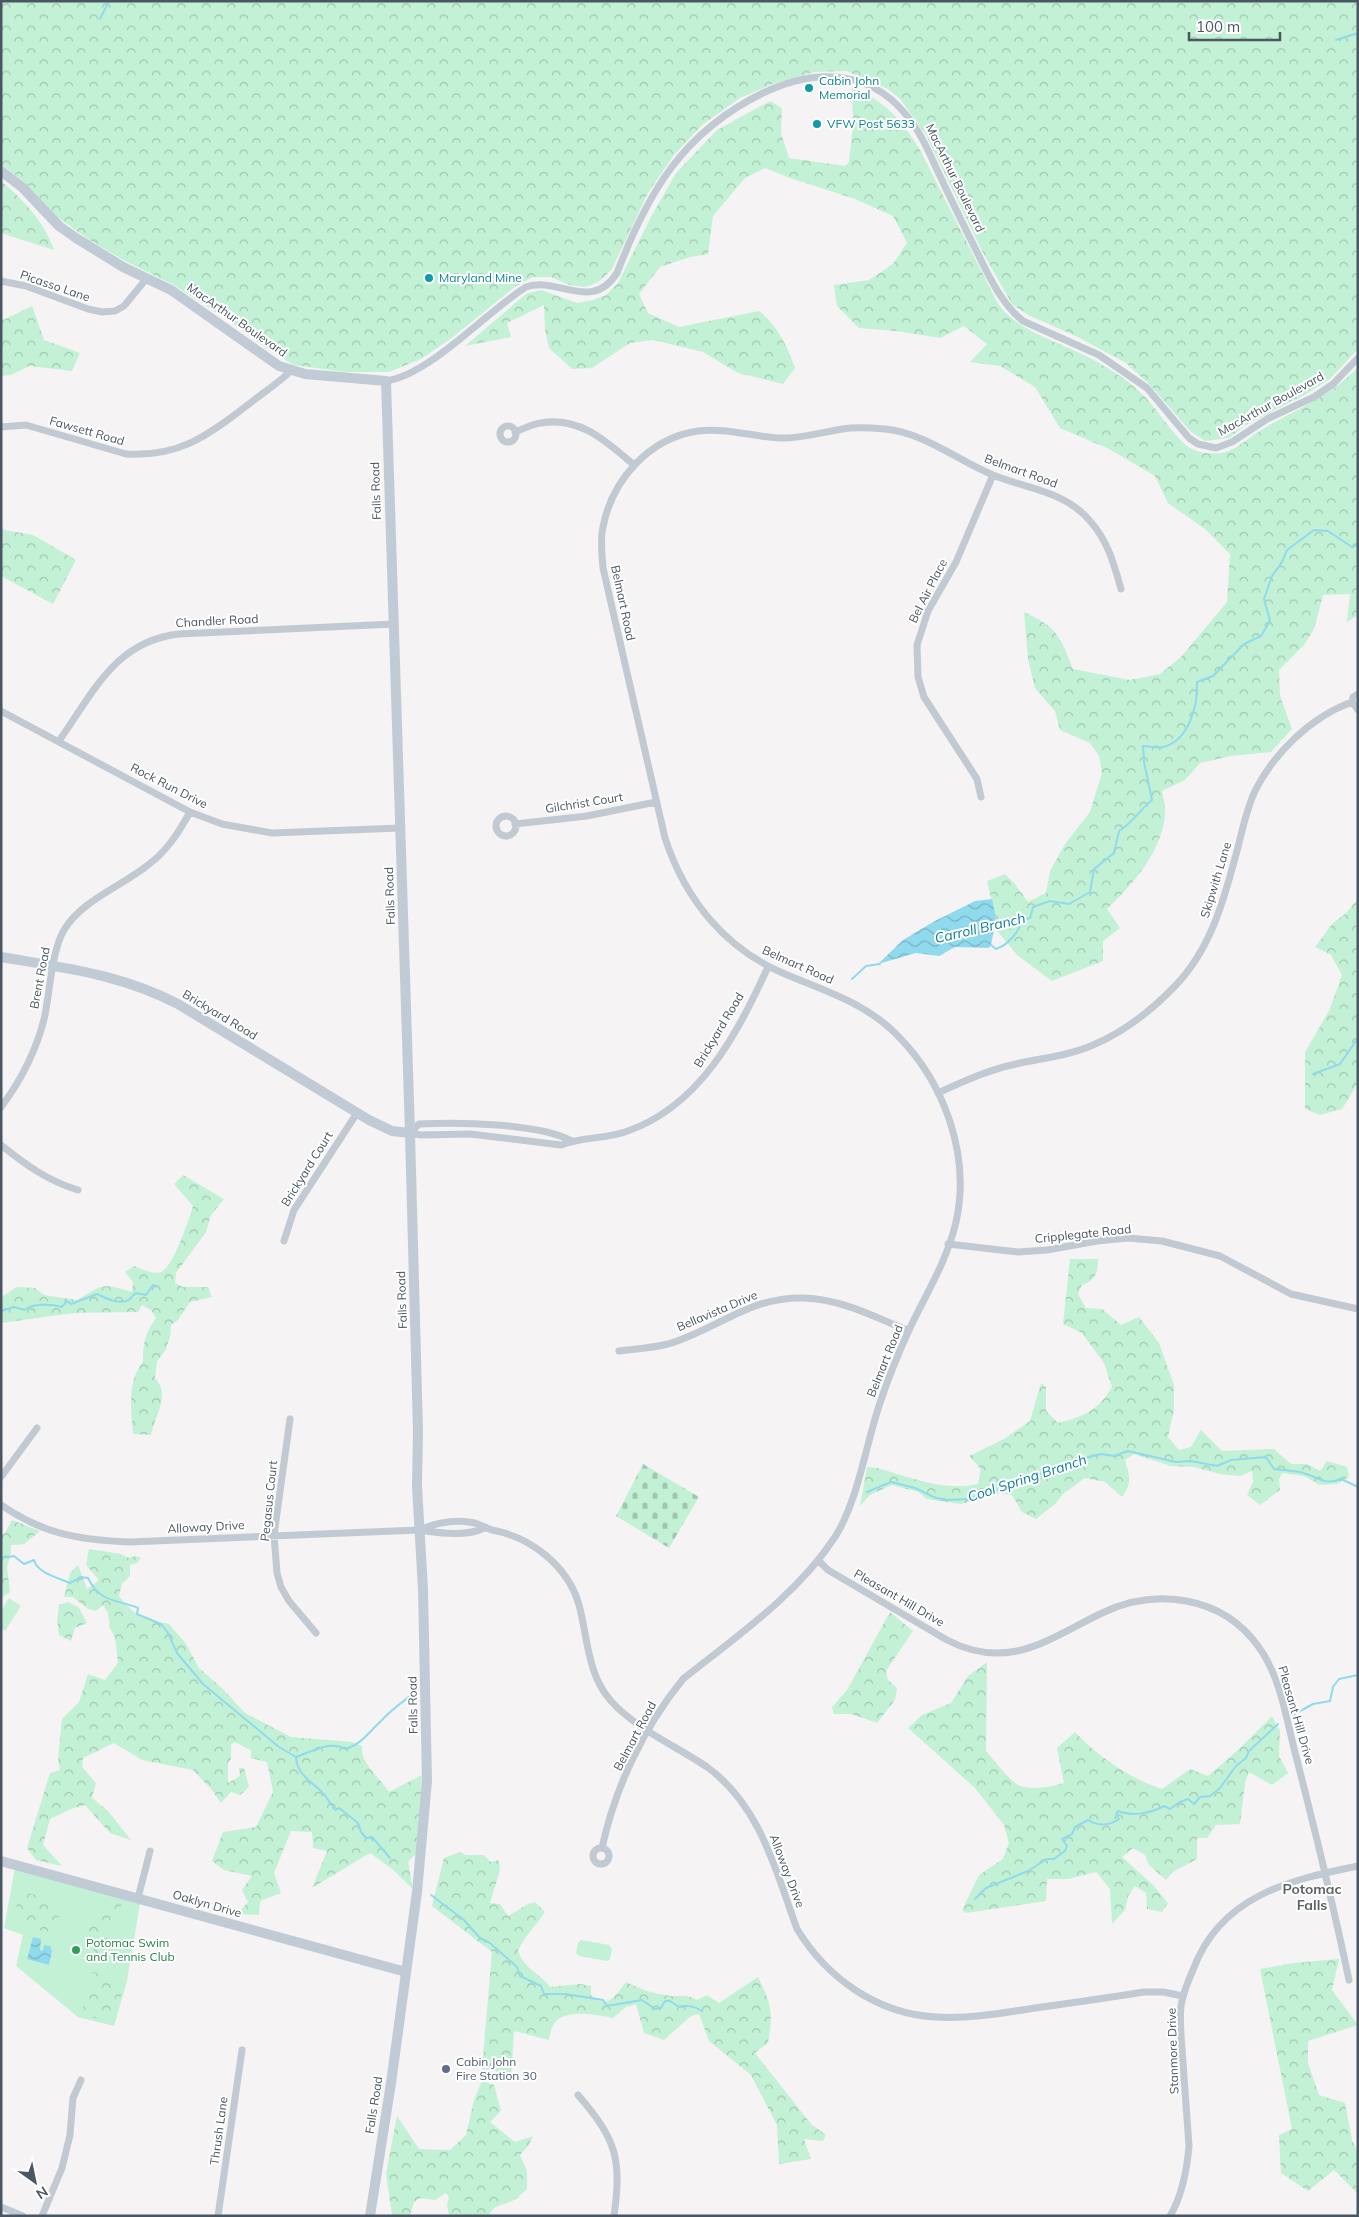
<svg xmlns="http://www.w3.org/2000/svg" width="1359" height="2217" viewBox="0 0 1359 2217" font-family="Mulish,sans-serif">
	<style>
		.grass { fill: #c3f1d5 }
		.forest { fill: url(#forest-crowns) }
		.cemetery { fill: url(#cemetery-stones) }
		.water { fill: url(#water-waves) }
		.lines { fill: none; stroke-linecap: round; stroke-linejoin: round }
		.stream { stroke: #90daee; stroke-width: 2 }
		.street { stroke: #c1cad2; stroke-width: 7 }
		.secondary { stroke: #c1cbd6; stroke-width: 10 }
		.culture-dot { fill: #0f9aa8; stroke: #fff; stroke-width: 2 }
		.leisure-dot { fill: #2e9e5b; stroke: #fff; stroke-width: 2 }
		.service-dot { fill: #5c6f8a; stroke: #fff; stroke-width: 2 }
		.labels { text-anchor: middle; stroke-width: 4; stroke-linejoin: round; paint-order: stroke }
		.culture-label { font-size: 12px; fill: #0d838f; stroke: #fff; text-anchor: start }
		.street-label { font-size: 12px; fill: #4a5661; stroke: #fff }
		.leisure-label { font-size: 12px; fill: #27864d; stroke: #fff; text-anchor: start }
		.service-label { font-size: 12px; fill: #4e5e75; stroke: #fff; text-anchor: start }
		.water-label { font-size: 14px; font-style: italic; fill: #0c7c9b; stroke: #fff }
		.neighbourhood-label { font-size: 14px; font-weight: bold; fill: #5f6368; stroke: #fff }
	</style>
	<defs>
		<pattern id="forest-crowns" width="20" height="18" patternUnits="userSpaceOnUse" patternTransform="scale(1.25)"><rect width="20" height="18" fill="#c3f1d5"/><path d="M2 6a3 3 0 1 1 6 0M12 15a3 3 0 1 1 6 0" fill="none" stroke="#a0c6b0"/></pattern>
		<pattern id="cemetery-stones" width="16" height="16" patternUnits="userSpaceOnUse" patternTransform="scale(1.25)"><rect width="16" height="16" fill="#c3f1d5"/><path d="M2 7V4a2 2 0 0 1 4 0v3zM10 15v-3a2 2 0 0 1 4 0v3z" fill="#a0c6b0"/></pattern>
		<pattern id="water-waves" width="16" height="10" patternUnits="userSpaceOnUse" patternTransform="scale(1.25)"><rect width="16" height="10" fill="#90daee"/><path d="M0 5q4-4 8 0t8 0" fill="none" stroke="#78b4c4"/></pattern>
	</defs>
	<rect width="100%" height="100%" fill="#f5f3f3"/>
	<path class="grass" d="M9,1598L21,1606L5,1631L1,1628V1611Z
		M15,1868L140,1904L127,1981L114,2026L78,2017L16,1966L23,1935L4,1928Z
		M581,1940L609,1945L612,1949L610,1959L607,1961L579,1956L576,1953L578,1943Z"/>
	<path class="forest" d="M1,1H1358V349L1330,379L1308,393L1246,425L1229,438L1205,441L1191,432L1150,385L1126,363L1076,336L1030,316L1012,304L982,251L926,135L900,99L888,89L846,71L815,72L775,83L740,98L702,125L674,155L648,193L612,269L600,281L586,287L569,285L551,277H533L516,286L453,337L421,359L389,372H345L294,365L270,351L231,322L172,284L125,261L88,239L56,216L23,181L1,164Z
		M852,87C886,102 901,119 920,150L998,304C1021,335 1066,343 1099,363C1113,371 1127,380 1139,391C1157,407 1169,431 1187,446C1198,454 1219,456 1231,450C1242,445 1252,435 1263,429C1297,409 1331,396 1358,367V615L1347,622L1350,594L1323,595L1314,629L1304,645L1279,670L1280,696L1292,729L1271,752L1231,756L1200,763L1185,780L1162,791C1163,798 1166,807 1165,814C1162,852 1133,884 1107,909L1120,928L1103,941V961L1052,981L1017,955L995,928L996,918L987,881L1005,874L1015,884L1028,902L1046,893L1050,871L1065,844L1090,812L1102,773L1099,756L1090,743L1060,730L1055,711L1035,688L1028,659L1024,612C1057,627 1060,636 1073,669L1130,680L1160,674L1181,657L1227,602L1230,554L1205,529L1168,503L1155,476L1109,449L1060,428L1035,387L1000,366L970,362L987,344L964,326L940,338L896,331L859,328L837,306L834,285L869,280L893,264L907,243L893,216L855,199L790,178L765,168L745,178L713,216L708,254L690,257L660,267L639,294L648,313L679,327L759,311C778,326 787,346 795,368L783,384L738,373L703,352L653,340L630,343L592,368L572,369L549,348L545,329L544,305L507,323L511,337L465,346L526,294L541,290L577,303L593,300L606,295L618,283L651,217L676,173L717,130L770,101L782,108L781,133L789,158L845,166L849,162L853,124Z
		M1,181C23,199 45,223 54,250L1,233Z
		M32,306L44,340L80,353L72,371L29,366L11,375L1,376V321Z
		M1,524L4,530L33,535L76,560L53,604L1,576Z
		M1358,899V1083L1342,1109L1320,1115L1305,1109V1052L1329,1011L1342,975L1331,955L1315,947L1333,923L1345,914Z
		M183,1175L224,1199L211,1215L206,1232L176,1273L175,1283L183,1287H208L212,1297L190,1302L178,1320L171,1325L170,1337L165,1351L157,1361L155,1378C171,1395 155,1415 151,1435L133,1434C131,1410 127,1381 143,1362C142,1346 146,1331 156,1318L151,1310L142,1305L138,1312L74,1313L1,1323V1297L17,1287L35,1288L44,1295L77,1300C105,1284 100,1283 132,1292L133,1282L125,1272L134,1266C142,1269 153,1275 161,1272C173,1268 189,1219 193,1206L174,1184Z
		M1070,1259H1098C1098,1273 1096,1280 1082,1285L1078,1294L1086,1308L1102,1309L1121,1325L1139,1317L1159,1343L1174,1385V1410L1168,1437L1179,1450L1191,1447L1201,1430L1222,1451L1274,1449L1291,1464H1307L1320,1471L1327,1461L1347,1467L1349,1477L1337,1484L1319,1485L1304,1476L1282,1473L1279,1480L1280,1490L1260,1505L1247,1495L1253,1482L1252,1471L1240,1476L1220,1474L1194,1467L1171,1466L1134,1454L1125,1460C1129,1476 1133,1482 1122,1497L1105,1482L1085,1478L1063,1494L1055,1504L1036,1519L1022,1512L1012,1495L1000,1493L961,1504L926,1499L919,1492L892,1485L870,1495L860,1506L867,1467L877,1468C910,1477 944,1492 978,1484L981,1469L969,1456L1004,1439L1030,1421L1041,1383L1046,1387V1411L1058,1423C1084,1416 1098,1411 1112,1387L1104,1363L1082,1333L1063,1324Z
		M12,1520L40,1531L24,1544L11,1545V1553L7,1567L10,1592L1,1598V1536L5,1533Z
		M89,1549L121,1554L129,1558L135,1556L141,1558L137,1563L130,1565V1576L122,1584L119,1596C137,1618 142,1619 169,1624L186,1644L199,1668L222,1688L245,1713L291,1737L352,1742L362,1746C360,1763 380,1778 389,1792L422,1775L419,1850L408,1862L413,1889L392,1869L370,1853L312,1888L327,1851L313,1848L312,1832L291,1831L274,1873L281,1893L260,1901L259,1915L237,1914L248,1902L242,1890L252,1876L224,1870L212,1861L223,1832L256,1827L273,1792L267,1762L251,1758V1750L234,1742L231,1745V1759L228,1763V1783L240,1776L239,1768H244L249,1787L240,1795L231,1792L221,1803L212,1790L193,1770L142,1760L114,1743L83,1758L82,1767L96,1783L92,1798L108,1811L131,1840L110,1833L85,1805L71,1809L50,1819L43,1845L62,1866L36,1860L27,1848L50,1773L60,1770L58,1758L62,1719L79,1702L88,1674L105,1680L118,1663L115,1638L110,1628L108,1613L103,1605L96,1611L88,1609L73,1597H64L70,1573L78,1565L87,1589L99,1580L86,1565Z
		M68,1602L79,1608L87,1623L75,1628L71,1641L59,1635L57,1620L59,1605Z
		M890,1612L913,1631L886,1671L888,1680L897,1688L895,1700L877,1723L851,1714H834L832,1707L847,1690Z
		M987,1662L986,1751C993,1759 1009,1780 1018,1785C1032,1791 1051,1787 1064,1783L1057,1748L1075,1732C1096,1755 1132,1780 1162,1789L1190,1769L1208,1776L1238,1750L1272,1716L1280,1731L1279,1756L1288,1773L1272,1785L1249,1772L1245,1783L1240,1824L1216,1825L1207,1838H1197V1859L1173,1872L1166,1880L1149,1865L1145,1855L1133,1848L1122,1857L1153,1885L1168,1903L1162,1912L1147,1909L1146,1893L1135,1886L1128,1896L1125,1910L1112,1924L1110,1889L1096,1872L1068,1879H1047L1046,1901L966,1913L962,1910L979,1875L1003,1859L1009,1843L1004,1825L975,1788L908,1728L922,1715L951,1703L968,1676Z
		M460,1852L466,1855H484L491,1862L499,1860L500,1870L490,1903L500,1904L508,1916L528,1904L535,1902L545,1912C536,1926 524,1936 518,1951C525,1970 539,1972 550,1987L580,1984L591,1986V1995C607,2011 616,1995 626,1982C639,1989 655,1994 671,1996C684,1997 685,1994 697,2000L707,1995L719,2003L758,1977C772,2005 773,2013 768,2043L755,2053L811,2124L826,2135L823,2141L804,2139L811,2159L779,2164L777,2125L751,2075L709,2041L699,2014L691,2016L664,2040L644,2033L636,2004L626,2007L613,2018C597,2015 564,2008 554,2024C551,2028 550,2035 549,2040L514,2031L511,2079L494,2070L482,2069L492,1952L432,1906L444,1858Z
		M20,1891L63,1902L54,1934L12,1923Z
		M112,1901L122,1903L106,1955L98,1956L89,1944L82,1928L101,1917Z
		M1339,1959L1332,1990L1358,2025L1308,2041V2063L1319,2095L1345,2103L1352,2140L1358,2152V2194L1334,2170L1308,2191L1281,2173L1279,2135L1292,2129L1260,1969L1294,1963Z
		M93,1972L125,1981L114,2023L81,2014Z
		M482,2081L494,2085L501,2111L490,2122L515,2142L533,2136L529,2145L520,2155L527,2171V2189C522,2193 516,2200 510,2202C500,2206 493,2205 489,2216H449L447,2205L449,2197L446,2193L435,2200L420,2198L414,2202L410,2216H392L386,2173L397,2116L419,2149L450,2150L466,2135L474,2100Z"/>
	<path class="cemetery" d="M643,1464L699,1497L669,1548L616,1516Z"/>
	<path class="water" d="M992,899L996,918L991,945L989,948L955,947L939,956L916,953L878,964L903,940L933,922L975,901Z
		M33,1937L41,1939L40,1950L43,1951L44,1945L50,1946L52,1951L49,1965L27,1959Z"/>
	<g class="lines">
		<path class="stream" d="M100,19L109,1
			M1336,40L1358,33
			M996,921L1013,923L1030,918L1033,907L1050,901L1069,904L1090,892L1094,869L1114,853L1119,831C1132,823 1140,810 1152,800L1144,762L1143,746C1149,746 1158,749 1163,747C1189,741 1198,705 1197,682L1213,676L1244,644L1261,636L1270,621L1264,599L1272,576L1282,562L1287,550L1314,530L1328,531L1352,547L1358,545
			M991,945L996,949C1008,945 1019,932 1022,920
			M852,979L866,966L880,964
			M1313,1074L1340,1064L1358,1038
			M1,1311L14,1307L25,1310C32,1303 52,1304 62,1307L67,1301L71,1304L97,1294C105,1298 121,1306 130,1299C132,1297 133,1294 136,1293L146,1295L153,1285L157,1286
			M867,1492L891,1482L915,1488L936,1498L949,1500L968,1499L1026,1482L1040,1474L1085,1458L1101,1454L1114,1456L1128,1451L1176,1462L1191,1461L1217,1466L1231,1460L1266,1457L1274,1469C1283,1470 1294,1470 1303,1473C1318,1477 1325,1486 1341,1479L1358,1487
			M1,1558L14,1556L24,1564L34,1560C37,1573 59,1578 70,1583L81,1577L88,1578C100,1603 116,1599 138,1608L137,1614L161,1624L168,1633L177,1653L203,1684L279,1747L296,1757C311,1752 330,1740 345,1749C361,1745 370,1731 382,1720C390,1711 400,1704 410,1696
			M1293,1715L1313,1704L1330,1701L1333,1687L1339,1679L1358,1675
			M296,1757C297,1775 312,1782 324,1794C328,1799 331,1805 335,1810L339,1808L358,1823L361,1832L366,1838L372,1837L390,1858
			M431,1895L464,1920L480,1938L490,1943L517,1967L520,1976L541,1986L544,1994H565L603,2000L607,2006L642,2000L655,2009L661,2008L665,2001H670L679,2007C688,2005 694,2006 702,2011
			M975,1899L986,1888L1028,1871L1047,1859H1054L1065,1851L1067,1846L1062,1839L1072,1834L1075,1827L1088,1820C1097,1826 1110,1826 1119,1819L1116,1814L1118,1811C1132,1817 1151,1813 1164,1806L1170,1809L1180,1802L1188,1799L1194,1804L1200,1797L1210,1796L1220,1788L1236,1766L1246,1758L1249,1751L1278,1724"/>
		<path class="street" d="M1,281L26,286L88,309L102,312L115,311L124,306L147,278
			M386,381C430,375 487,311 526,287C559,276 591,313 617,273C648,192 683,132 763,93C819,66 876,70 913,124C925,140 932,160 941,178C953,204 966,230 979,256C990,279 1003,305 1023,321L1099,355L1147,388L1189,438L1198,444L1216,448L1232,442L1267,419L1314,397L1333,384L1358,358
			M500 434a8 8 0 1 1 16 0a8 8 0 1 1-16 0Z
			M1,427L26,425L126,454C178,457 206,437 245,407C260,395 277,384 291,371
			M515,432C523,429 532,424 541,423C580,416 607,442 634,465
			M1358,694L1353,697L1352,702L1358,710
			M1,711L190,812L222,824L272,833L400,828
			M59,741C93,693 115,641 179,634L394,624
			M981,797L977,779L924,697L918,677L917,645L928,611L956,562L993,475
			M496 826a10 10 0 1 1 20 0a10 10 0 1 1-20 0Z
			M515,824L587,816L656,802
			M938,1093C964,1081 988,1070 1016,1064C1042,1058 1068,1056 1093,1045C1124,1032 1152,1010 1175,986C1212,948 1225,896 1238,847C1243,827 1247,807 1256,789C1266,770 1279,753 1295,738C1312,722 1330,710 1352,702
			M1,1107C21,1081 38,1047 45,1015C50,990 52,950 64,930C82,900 122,886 148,865C167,851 179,832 190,812
			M410,1133L421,1135L470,1134L561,1145C581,1137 604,1139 625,1132C700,1107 737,1034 768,967
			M410,1133L419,1124C457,1122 539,1123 572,1141
			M1,1145C26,1165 48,1181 78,1190
			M284,1241L294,1210L357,1113
			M948,1244L1018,1252L1047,1250L1097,1241L1128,1238L1162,1241L1220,1256L1291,1294L1358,1309
			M619,1351C635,1349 652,1348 668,1344C716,1330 750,1296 804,1298C841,1299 875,1317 909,1331
			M290,1419L274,1535L277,1573L281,1587L289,1601L316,1633
			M1,1477L37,1428
			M1,1505C43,1534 79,1540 130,1542L419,1530C440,1533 466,1537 484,1528
			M419,1530C436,1523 456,1519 475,1523C481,1525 486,1528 492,1530C531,1537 568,1566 579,1605C588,1638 587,1674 611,1701C636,1729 676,1746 707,1767C760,1805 776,1871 797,1929C827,1978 877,2014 936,2017C969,2019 1002,2013 1035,2008C1071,2003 1107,1998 1144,1992H1163L1183,1996
			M818,1560L828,1570L947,1640C1009,1672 1048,1639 1102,1613C1155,1587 1222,1596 1258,1646C1281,1677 1286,1719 1296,1756C1315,1830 1333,1904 1349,1980
			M593 1856a8 8 0 1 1 16 0a8 8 0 1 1-16 0Z
			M602,1848C615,1787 644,1727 683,1679C737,1636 797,1595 835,1537C859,1499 866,1442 881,1400C889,1376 899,1352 909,1330C926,1294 947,1261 956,1222C971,1155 944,1082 897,1035C866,1003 825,991 785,974C725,949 685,899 665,838L603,568C602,555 600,540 603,527C612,480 649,438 698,431C728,427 755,438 784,438C807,438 829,430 851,428C863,427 874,428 885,429C925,433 957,460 993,475C1027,489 1065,491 1090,521C1108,541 1114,564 1121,589
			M138,1898L150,1851
			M578,2095C616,2139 622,2158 614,2216
			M1,2207L23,2216
			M42,2216L62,2168L70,2135L73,2098L81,2080
			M218,2216L242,2050
			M1170,2216C1182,2196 1187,2169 1189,2146C1187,2118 1185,2090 1183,2063C1182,2044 1179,2024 1181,2006C1183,1993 1188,1981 1193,1970C1220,1896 1289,1880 1358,1866"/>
		<path class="secondary" d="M1,171L22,187L59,226L76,238L123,267L171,290L279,366L305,374L386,381L410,1133L418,1431L417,1486L423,1590L427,1781L417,1892L391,2083L370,2216
			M1,957C65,968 120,974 178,1004L369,1120L392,1131L410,1133
			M1,1861L406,1972"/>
	</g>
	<g class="culture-dot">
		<circle cx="809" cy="88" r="5"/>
		<circle cx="817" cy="124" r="5"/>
		<circle cx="429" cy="278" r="5"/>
	</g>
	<circle class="leisure-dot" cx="76" cy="1950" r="5"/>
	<circle class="service-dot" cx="446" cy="2069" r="5"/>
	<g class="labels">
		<g class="culture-label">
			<text x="819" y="85">Cabin John<tspan x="819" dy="14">Memorial</tspan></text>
			<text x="827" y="128">VFW Post 5633</text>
			<text x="439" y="282">Maryland Mine</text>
		</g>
		<g class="street-label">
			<text transform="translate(955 178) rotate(64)" y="4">MacArthur Boulevard</text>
			<text transform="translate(55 286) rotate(19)" y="4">Picasso Lane</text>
			<text transform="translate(237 320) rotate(35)" y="4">MacArthur Boulevard</text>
			<text transform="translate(1271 404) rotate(-29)" y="4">MacArthur Boulevard</text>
			<text transform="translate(87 431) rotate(16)" y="4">Fawsett Road</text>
			<text transform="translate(1021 471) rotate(20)" y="4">Belmart Road</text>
			<text transform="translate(376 491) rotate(-92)" y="4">Falls Road</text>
			<text transform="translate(928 591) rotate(-63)" y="4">Bel Air Place</text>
			<text transform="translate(623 603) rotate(78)" y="4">Belmart Road</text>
			<text transform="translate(217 621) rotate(-3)" y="4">Chandler Road</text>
			<text transform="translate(169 786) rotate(27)" y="4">Rock Run Drive</text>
			<text transform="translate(584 803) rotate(-9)" y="4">Gilchrist Court</text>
			<text transform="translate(1216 880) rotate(-73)" y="4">Skipwith Lane</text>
			<text transform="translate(390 896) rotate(-92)" y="4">Falls Road</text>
			<text transform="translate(798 965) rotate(24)" y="4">Belmart Road</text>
			<text transform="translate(40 978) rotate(-79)" y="4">Brent Road</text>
			<text transform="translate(220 1015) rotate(31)" y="4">Brickyard Road</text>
			<text transform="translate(719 1030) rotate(-59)" y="4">Brickyard Road</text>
			<text transform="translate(307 1169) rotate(-58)" y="4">Brickyard Court</text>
			<text transform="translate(1083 1234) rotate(-6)" y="4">Cripplegate Road</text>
			<text transform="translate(402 1300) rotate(-92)" y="4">Falls Road</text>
			<text transform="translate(717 1311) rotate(-23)" y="4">Bellavista Drive</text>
			<text transform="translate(885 1361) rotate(-68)" y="4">Belmart Road</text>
			<text transform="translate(269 1501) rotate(-84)" y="4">Pegasus Court</text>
			<text transform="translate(206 1527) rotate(-3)" y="4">Alloway Drive</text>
			<text transform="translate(899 1598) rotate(30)" y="4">Pleasant Hill Drive</text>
			<text transform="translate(413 1705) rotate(-91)" y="4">Falls Road</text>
			<text transform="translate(1296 1715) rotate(74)" y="4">Pleasant Hill Drive</text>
			<text transform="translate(635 1736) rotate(-62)" y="4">Belmart Road</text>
			<text transform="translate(787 1871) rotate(69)" y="4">Alloway Drive</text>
			<text transform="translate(207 1904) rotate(16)" y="4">Oaklyn Drive</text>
			<text transform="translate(1173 2051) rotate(-92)" y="4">Stanmore Drive</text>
			<text transform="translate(374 2105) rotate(-81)" y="4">Falls Road</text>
			<text transform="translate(219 2131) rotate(-82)" y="4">Thrush Lane</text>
		</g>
		<g class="leisure-label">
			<text x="86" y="1947">Potomac Swim<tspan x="86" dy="14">and Tennis Club</tspan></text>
		</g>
		<g class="service-label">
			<text x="456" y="2066">Cabin John<tspan x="456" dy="14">Fire Station 30</tspan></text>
		</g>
		<g class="water-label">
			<text transform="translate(980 928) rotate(-13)" y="5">Carroll Branch</text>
			<text transform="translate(1027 1478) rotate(-18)" y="5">Cool Spring Branch</text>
		</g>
		<g class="neighbourhood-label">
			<text x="1312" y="1894">Potomac<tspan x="1312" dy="16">Falls</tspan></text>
		</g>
	</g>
	<rect width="1359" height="2217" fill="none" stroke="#4a5661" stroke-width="5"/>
	<g transform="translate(35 2182) rotate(147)" stroke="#ffffff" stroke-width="4" paint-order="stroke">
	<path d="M0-4L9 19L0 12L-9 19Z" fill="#4a5661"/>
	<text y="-8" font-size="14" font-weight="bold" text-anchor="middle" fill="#4a5661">N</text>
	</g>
	<path d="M1189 32v8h91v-8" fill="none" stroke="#4a5661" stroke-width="2.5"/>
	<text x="1196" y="32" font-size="15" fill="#4a5661" stroke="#ffffff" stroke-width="4" paint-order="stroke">100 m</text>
</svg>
